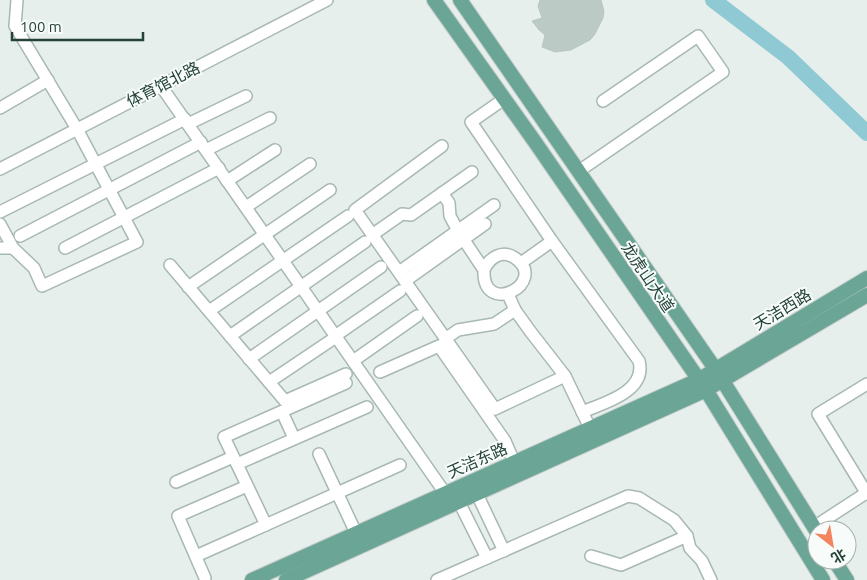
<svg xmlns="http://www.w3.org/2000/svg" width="867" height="580" font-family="Ubuntu,'Noto Sans SC',sans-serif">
	<rect width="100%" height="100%" fill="#e6efeb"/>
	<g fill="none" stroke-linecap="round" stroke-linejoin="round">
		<polyline stroke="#8ec9d4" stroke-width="16" points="713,0 788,57 867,133"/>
	</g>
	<polygon fill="#bbcac4" stroke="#b8c9c2" points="540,0 601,0 604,11 603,18 595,34 590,40 571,50 555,52 542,47 545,35 539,30 532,21 542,18 538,6"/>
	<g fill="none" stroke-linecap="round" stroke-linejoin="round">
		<defs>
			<g id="minor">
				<polyline points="161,86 445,493"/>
				<path d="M504,99l-33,23 81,119 87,120c8,30 -34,42 -57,51"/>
				<polyline points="0,108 48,80"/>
				<polyline points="188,124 246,96"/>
				<polyline points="442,146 355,210 495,409 565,376"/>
				<polyline points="206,150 270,118"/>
				<polyline points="0,169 327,0"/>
				<polyline points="579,171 723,72 698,36 603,101"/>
				<polyline points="227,181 275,150"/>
				<path d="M442,193l7,10 1,13 8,15 26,39c-2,49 66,12 31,-12 -13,-9 -26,0 -31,12"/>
				<polyline points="246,207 310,164"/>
				<polyline points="0,212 185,119"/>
				<polyline points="0,224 13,248 34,268 42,286 137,242 77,129 15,26 17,0"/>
				<polyline points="372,235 402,214 411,215 472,172"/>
				<polyline points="20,236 201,142"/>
				<polyline points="0,248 13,248"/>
				<polyline points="65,248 219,168"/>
				<polyline points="521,263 552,241"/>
				<polyline points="170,265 285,401 346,374"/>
				<polyline points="399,272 494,205"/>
				<polyline points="405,281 485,224"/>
				<polyline points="188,287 330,190"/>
				<polyline points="515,310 530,331 565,376 590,428"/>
				<polyline points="209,311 348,216"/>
				<polyline points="230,336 365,242"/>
				<polyline points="335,336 400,291"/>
				<polyline points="445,339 458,330 494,324 515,310 508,294"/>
				<polyline points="249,359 381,267"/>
				<polyline points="353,361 417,316"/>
				<polyline points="380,372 439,346 505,441 514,462"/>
				<polyline points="269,382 336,337"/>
				<polyline points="867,384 818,414 867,494"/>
				<polyline points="282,412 294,438"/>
				<polyline points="319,454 356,533"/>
				<polyline points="237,464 367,407"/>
				<polyline points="176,482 233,457"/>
				<polyline points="477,494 504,551"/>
				<polyline points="459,502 487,558"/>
				<polyline points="266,525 224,437 346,383"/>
				<polyline points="814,527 866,493"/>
				<polyline points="196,556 400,465"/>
				<polyline points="591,556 621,565 687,536"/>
				<polyline points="205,578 178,516 247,486"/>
				<polyline points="437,580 628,496 639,498 674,520 687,536 690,548 702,561 711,580"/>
			</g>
			<g id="major">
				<polyline points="434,0 535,142 706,390 823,580"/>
				<polyline points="460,0 716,370 817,532"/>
				<polyline points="834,560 847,580"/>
				<polyline points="252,580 698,380 867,278"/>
				<polyline points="286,580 706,390 867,295"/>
			</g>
		</defs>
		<use href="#minor" stroke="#a8b8b2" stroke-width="14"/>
		<use href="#major" stroke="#c2cac8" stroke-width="16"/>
		<use href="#minor" stroke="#fff" stroke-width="11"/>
		<use href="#major" stroke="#6aa596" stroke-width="14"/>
	</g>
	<g text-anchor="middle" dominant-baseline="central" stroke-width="4" stroke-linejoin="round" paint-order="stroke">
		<g font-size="16" fill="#24423a" stroke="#f7fbf9">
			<text transform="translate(163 84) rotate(-27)">体育馆北路</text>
			<text transform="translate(648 277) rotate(56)">龙虎山大道</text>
			<text transform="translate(782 309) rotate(-31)">天洁西路</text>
			<text transform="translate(477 460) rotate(-24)">天洁东路</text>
		</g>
	</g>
	<g transform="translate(832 545) rotate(149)"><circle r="24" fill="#f7fbf9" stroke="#a3b1ad"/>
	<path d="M0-4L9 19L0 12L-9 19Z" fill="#f4845f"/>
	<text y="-8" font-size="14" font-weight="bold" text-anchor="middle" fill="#24423a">北</text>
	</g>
	<path d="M12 32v8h131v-8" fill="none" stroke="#24423a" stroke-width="2.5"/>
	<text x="20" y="32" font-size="15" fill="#24423a" stroke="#f7fbf9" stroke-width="4" paint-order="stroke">100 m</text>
</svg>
